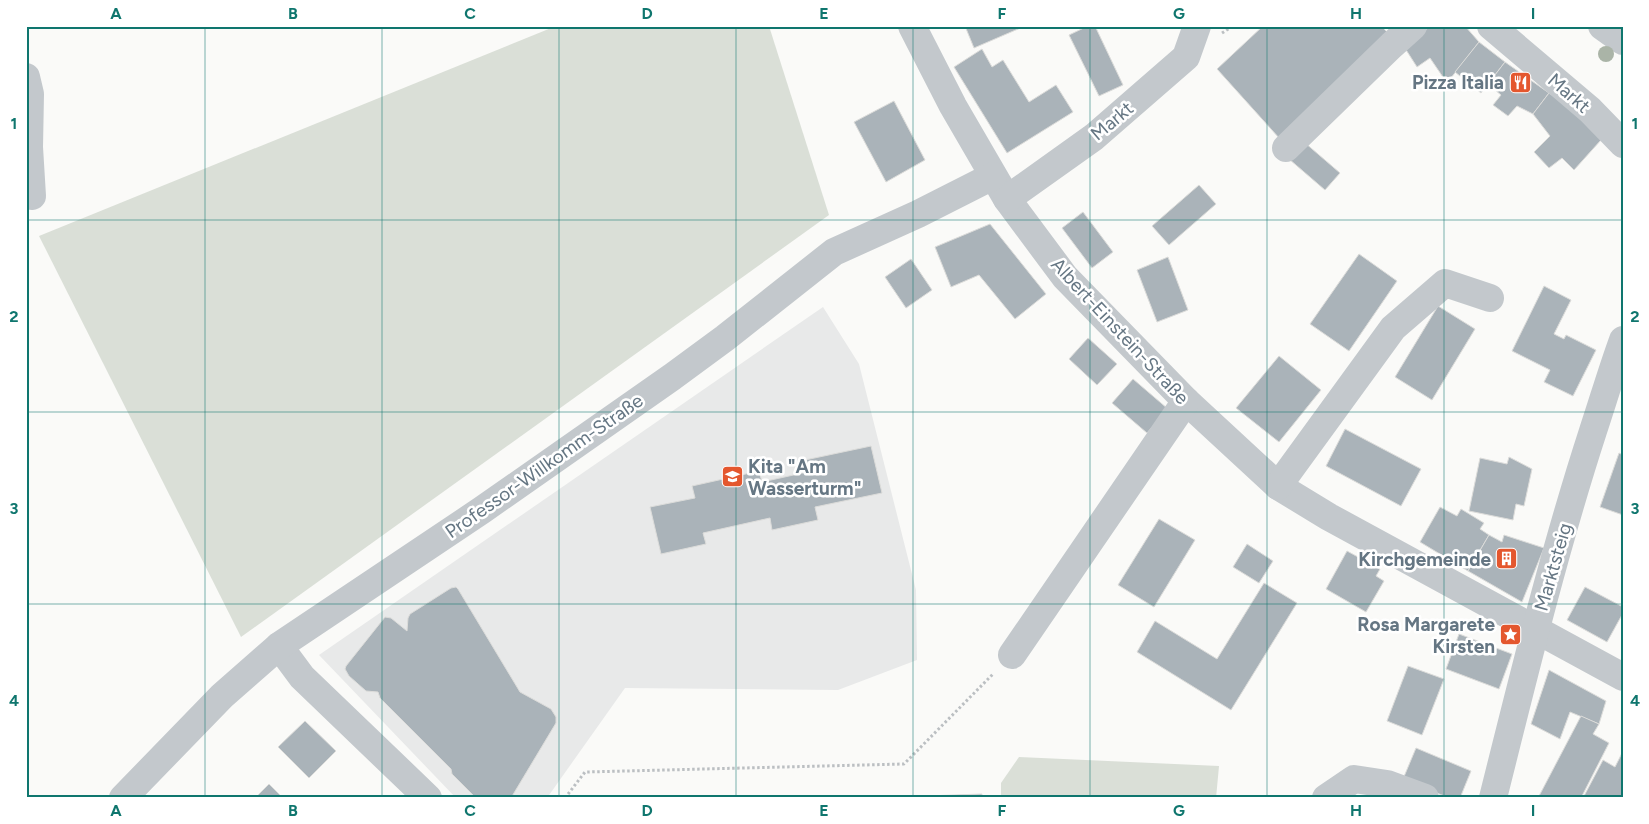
<svg xmlns="http://www.w3.org/2000/svg" width="1649" height="824" font-family="Figtree,sans-serif">
	<rect width="100%" height="100%" fill="#fafaf8"/>
	<polygon fill="#e8e9e9" points="823,307 859,364 916,590 917,660 838,690 625,688 547,798 456,798 319,655"/>
	<g fill="#dadfd7">
		<polygon points="556,26 769,26 829,215 241,637 39,236"/>
		<polygon points="1019,757 1219,766 1216,798 1001,798 1001,783"/>
	</g>
	<g fill="#aab3b9" stroke="#dcdcda">
		<polygon points="965,26 1025,26 974,48"/>
		<polygon points="1088,26 1095,26 1123,85 1099,96 1069,35"/>
		<polygon points="1263,26 1381,26 1389,34 1280,139 1217,69"/>
		<polygon points="1431,26 1465,26 1479,42 1447,83 1430,58 1417,67 1403,45"/>
		<polygon points="1479,42 1505,62 1481,93 1455,72"/>
		<polygon points="982,49 992,67 1003,60 1029,102 1056,85 1073,112 1007,153 954,67"/>
		<polygon points="1505,62 1549,93 1533,114 1517,106 1508,116 1493,105 1501,95 1488,84"/>
		<polygon points="1549,93 1573,109 1601,140 1574,170 1562,158 1549,168 1534,152 1550,136 1533,114"/>
		<polygon points="894,101 925,160 886,182 854,122"/>
		<polygon points="1304,142 1340,173 1325,190 1289,159"/>
		<polygon points="1199,185 1216,204 1169,245 1152,226"/>
		<polygon points="1083,212 1113,252 1092,268 1062,228"/>
		<polygon points="990,224 1046,294 1015,319 979,275 951,287 935,247"/>
		<polygon points="1359,254 1397,281 1349,351 1310,324"/>
		<polygon points="1168,257 1188,310 1157,322 1137,270"/>
		<polygon points="911,259 932,290 906,308 885,277"/>
		<polygon points="1544,286 1571,300 1554,334 1564,339 1566,335 1596,350 1573,396 1544,382 1550,370 1512,351"/>
		<polygon points="1438,306 1475,329 1432,400 1395,377"/>
		<polygon points="1088,338 1117,364 1097,385 1069,359"/>
		<polygon points="1279,356 1321,390 1279,442 1236,408"/>
		<polygon points="1133,379 1168,409 1147,433 1112,403"/>
		<polygon points="1345,429 1421,469 1401,506 1326,466"/>
		<polygon points="871,446 882,493 815,507 818,520 772,530 770,518 703,533 706,544 661,554 650,507 695,498 692,486 759,471 762,482 807,472 805,460"/>
		<polygon points="1619,453 1623,455 1623,515 1600,507"/>
		<polygon points="1509,457 1532,469 1524,506 1516,504 1513,520 1469,511 1480,458 1507,464"/>
		<polygon points="1440,507 1457,516 1461,509 1484,523 1480,529 1489,535 1468,571 1420,542"/>
		<polygon points="1159,519 1195,540 1154,607 1118,585"/>
		<polygon points="1489,535 1502,542 1504,535 1544,548 1522,602 1468,571"/>
		<polygon points="1247,544 1273,561 1259,583 1233,567"/>
		<polygon points="1347,551 1380,569 1376,576 1384,581 1366,612 1326,589"/>
		<polygon points="1264,583 1297,603 1231,710 1137,652 1155,621 1217,659"/>
		<polygon points="456,587 458,589 520,692 551,709 556,717 556,723 511,798 476,798 452,774 451,769 380,698 378,692 366,691 349,676 345,669 346,666 385,617 391,618 407,631 408,618 410,614 451,588"/>
		<polygon points="1585,587 1623,607 1623,613 1607,642 1567,620"/>
		<polygon points="1459,634 1512,654 1499,689 1446,669"/>
		<polygon points="1408,666 1444,679 1422,735 1387,721"/>
		<polygon points="1549,670 1606,701 1599,724 1570,712 1560,739 1531,724"/>
		<polygon points="1581,716 1599,724 1593,734 1609,743 1581,798 1538,798"/>
		<polygon points="305,721 336,751 309,778 278,747"/>
		<polygon points="1416,748 1471,771 1460,798 1449,798 1403,779"/>
		<polygon points="1623,751 1623,794 1621,798 1583,798 1603,760 1615,767"/>
		<polygon points="269,784 283,798 255,798"/>
		<polygon points="982,794 982,798 871,798"/>
	</g>
	<g fill="none" stroke-linecap="round" stroke-linejoin="round">
		<g stroke="#bbbfc2" stroke-width="3" stroke-dasharray="2.5 2.5" stroke-linecap="butt">
			<polyline points="1222,33 1233,26"/>
			<polyline points="81,798 81,797"/>
			<polyline points="565,798 585,772 904,764 994,673"/>
		</g>
		<g stroke="#c3c8cc" stroke-width="28">
			<polyline points="912,26 953,106 1007,199 1065,277 1186,401 1278,486 1329,517 1623,677"/>
			<polyline points="1491,26 1590,110 1623,144"/>
			<polyline points="1602,26 1623,41"/>
			<polyline points="26,77 30,94 29,147 32,196"/>
			<polyline points="1286,148 1392,45 1413,26"/>
			<polyline points="1007,199 1094,137 1186,57 1197,26"/>
			<polyline points="1278,486 1393,328 1445,283 1490,298"/>
			<polyline points="279,646 302,677 428,798"/>
			<polyline points="1012,655 1186,401"/>
			<polyline points="123,798 222,696 279,646 482,510 672,377 725,338 834,252 918,214 993,176"/>
			<polyline points="1326,798 1354,779 1387,784 1425,798"/>
			<path d="M1493,798c31,-124 61,-247 100,-367 10,-30 19,-61 30,-91"/>
		</g>
	</g>
	<circle fill="#aab4a7" cx="1606" cy="54" r="8"/>
	<path fill="none" stroke="#0f766e" stroke-width="1" stroke-opacity="0.55" d="M205,26v772M382,26v772M559,26v772M736,26v772M913,26v772M1090,26v772M1267,26v772M1444,26v772M26,220h1597M26,412h1597M26,604h1597"/>
	<defs>
		<symbol id="restaurant-square" viewBox="-11 -11 22 22"><rect x="-9" y="-9" width="18" height="18" rx="4" fill="#e4572e" stroke="#fff"/><path d="M-5-6h1v4h1v-4h1v4h1v-4h1v5L-1.5 .5V6h-2V.5L-5-1ZM5-6V6H3V1.5H1.5Q1.5-4 5-6Z" fill="#fff"/></symbol>
		<symbol id="school-square" viewBox="-11 -11 22 22"><rect x="-9" y="-9" width="18" height="18" rx="4" fill="#e4572e" stroke="#fff"/><path d="M0-5L7-2L0 1L-7-2ZM-4 1L0 2.5L4 1V4Q0 6-4 4Z" fill="#fff"/></symbol>
		<symbol id="building-square" viewBox="-11 -11 22 22"><rect x="-9" y="-9" width="18" height="18" rx="4" fill="#e4572e" stroke="#fff"/><path d="M-4-6H4V6H1V3H-1V6H-4ZM-2.5-4.3h1.7v1.8h-1.7ZM.8-4.3h1.7v1.8H.8ZM-2.5-1h1.7V.8h-1.7ZM.8-1h1.7V.8H.8Z" fill="#fff"/></symbol>
		<symbol id="sight-square" viewBox="-11 -11 22 22"><rect x="-9" y="-9" width="18" height="18" rx="4" fill="#e4572e" stroke="#fff"/><path d="M0-6L1.8-2.2L6-1.7L2.9 1.2L3.7 5.4L0 3.3L-3.7 5.4L-2.9 1.2L-6-1.7L-1.8-2.2Z" fill="#fff"/></symbol>
	</defs>
	<g fill-rule="evenodd">
		<use href="#restaurant-square" x="1508" y="70" width="25" height="25"/>
		<use href="#school-square" x="720" y="464" width="25" height="25"/>
		<use href="#building-square" x="1494" y="546" width="25" height="25"/>
		<use href="#sight-square" x="1498" y="622" width="25" height="25"/>
	</g>
	<g text-anchor="middle" dominant-baseline="central" stroke-width="5" stroke-linejoin="round" paint-order="stroke">
		<g font-size="19" font-weight="bold" fill="#657683" stroke="#fff" text-anchor="end">
			<text x="1504" y="82">Pizza Italia</text>
			<text x="748" y="466" text-anchor="start">Kita "Am<tspan x="748" dy="22">Wasserturm"</tspan></text>
			<text x="1491" y="559">Kirchgemeinde</text>
			<text x="1495" y="624">Rosa Margarete<tspan x="1495" dy="22">Kirsten</tspan></text>
		</g>
		<g font-size="19" fill="#657683" stroke="#fff">
			<text transform="translate(1569 93) rotate(41)">Markt</text>
			<text transform="translate(1112 121) rotate(-40)">Markt</text>
			<text transform="translate(1120 331) rotate(47)">Albert-Einstein-Straße</text>
			<text transform="translate(544 466) rotate(-35)">Professor-Willkomm-Straße</text>
			<text transform="translate(1553 567) rotate(-74)">Marktsteig</text>
		</g>
	</g>
	<rect width="1649" height="824" fill="none" stroke="#ffffff" stroke-width="55"/>
	<rect x="28" y="28" width="1594" height="768" fill="none" stroke="#0f766e" stroke-width="2"/>
	<g font-size="16" text-anchor="middle" font-weight="bold" fill="#0f766e">
		<text x="116" y="19">A</text>
		<text x="293" y="19">B</text>
		<text x="470" y="19">C</text>
		<text x="647" y="19">D</text>
		<text x="824" y="19">E</text>
		<text x="1002" y="19">F</text>
		<text x="1179" y="19">G</text>
		<text x="1356" y="19">H</text>
		<text x="1533" y="19">I</text>
		<text x="14" y="129">1</text>
		<text x="1635" y="129">1</text>
		<text x="14" y="322">2</text>
		<text x="1635" y="322">2</text>
		<text x="14" y="514">3</text>
		<text x="1635" y="514">3</text>
		<text x="14" y="706">4</text>
		<text x="1635" y="706">4</text>
		<text x="116" y="816">A</text>
		<text x="293" y="816">B</text>
		<text x="470" y="816">C</text>
		<text x="647" y="816">D</text>
		<text x="824" y="816">E</text>
		<text x="1002" y="816">F</text>
		<text x="1179" y="816">G</text>
		<text x="1356" y="816">H</text>
		<text x="1533" y="816">I</text>
	</g>
</svg>
